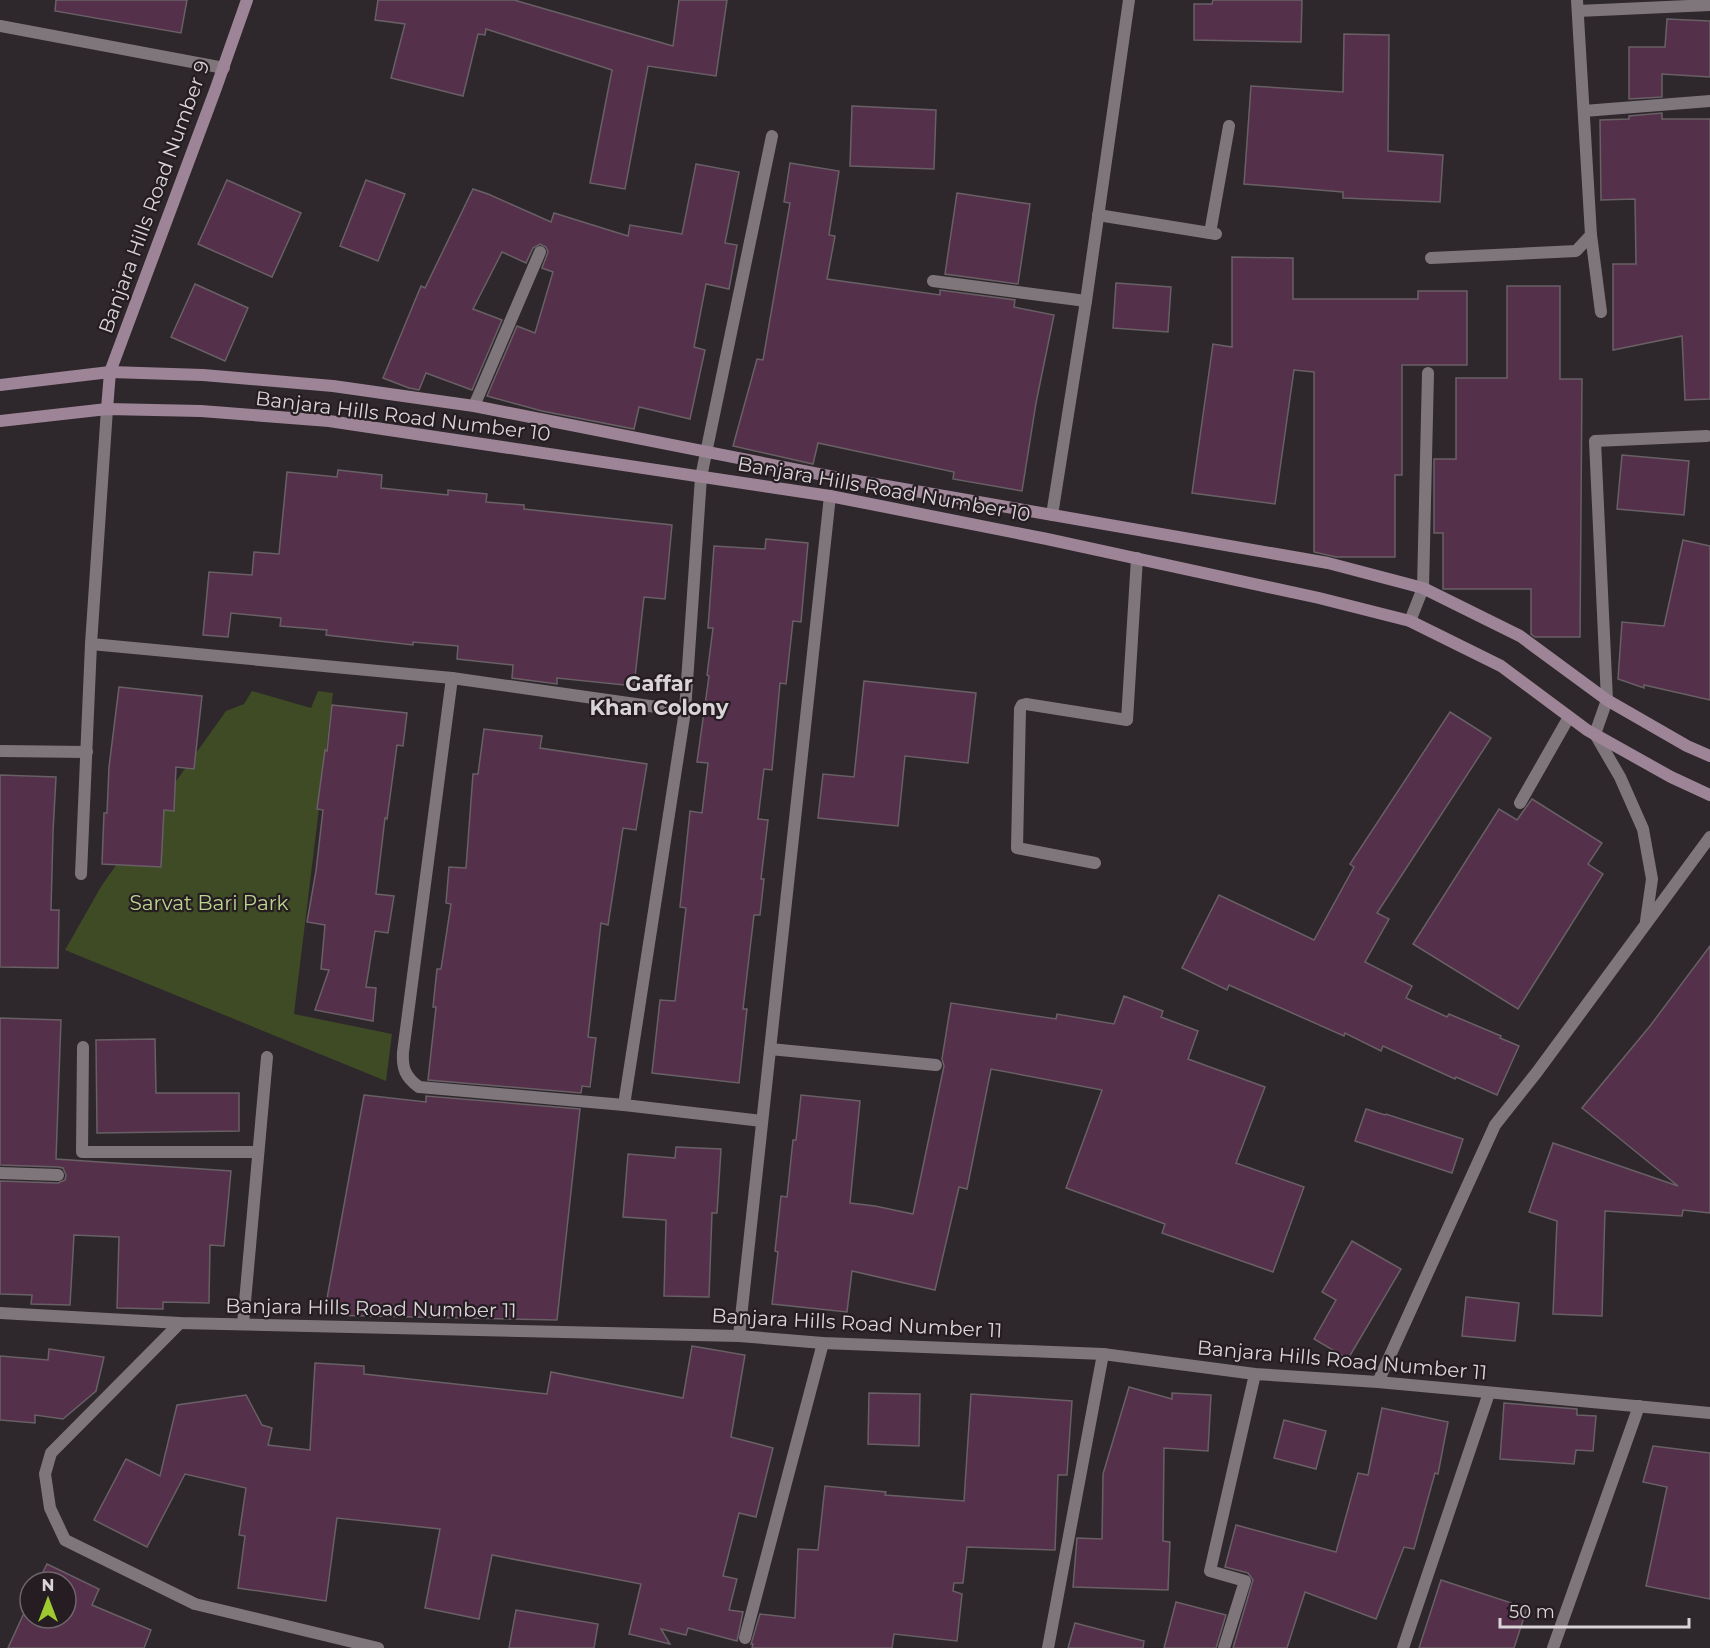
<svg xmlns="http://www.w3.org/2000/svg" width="1710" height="1648" font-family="Montserrat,sans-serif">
	<rect width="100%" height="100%" fill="#2e272c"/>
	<polygon fill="#3e4b25" points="252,691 311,708 318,691 333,693 294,1014 392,1034 386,1081 65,950 102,885 226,711 244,704"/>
	<g fill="#55304b" stroke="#686065" stroke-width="1.5">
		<polygon points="56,0 187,0 181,33 55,11"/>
		<polygon points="378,0 514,0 673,46 679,0 727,0 716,76 648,66 625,189 590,183 612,70 486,29 485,35 478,34 463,96 391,78 405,24 375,20"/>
		<polygon points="1213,0 1302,0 1301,42 1194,40 1194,4 1212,4"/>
		<polygon points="1667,19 1710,21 1710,77 1662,74 1662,97 1629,99 1629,47 1665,47"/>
		<polygon points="1344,34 1389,35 1388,151 1443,155 1440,202 1343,198 1343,192 1244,184 1251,86 1343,92"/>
		<polygon points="852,106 936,110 934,169 850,166"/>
		<polygon points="1662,113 1662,119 1710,119 1710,399 1685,400 1682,336 1613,350 1613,264 1636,264 1635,199 1601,200 1600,120 1629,119 1629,116"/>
		<polygon points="790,163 839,171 829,235 835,236 827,279 940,295 940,290 1015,300 1014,307 1054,315 1036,403 1022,491 953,479 954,472 818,443 813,464 733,446 757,359 763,360 790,203 784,202"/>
		<polygon points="696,164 739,172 725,243 737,245 729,289 706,284 694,347 705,350 690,419 639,407 634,429 542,411 487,396 517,326 535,333 553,272 542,268 548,252 546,247 540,244 533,248 526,263 502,252 473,309 502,320 472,390 426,373 419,390 409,388 383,378 421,286 425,288 473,189 488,194 551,222 554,213 628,236 630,225 682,234"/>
		<polygon points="227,180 301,213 272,277 198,244"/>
		<polygon points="366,180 405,194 378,261 340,246"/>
		<polygon points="957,193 1030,204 1018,284 945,274"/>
		<polygon points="1232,257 1293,258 1293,299 1418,299 1418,291 1467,291 1467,365 1402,365 1402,475 1395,475 1395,557 1336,557 1314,552 1314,372 1294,370 1275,504 1192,493 1213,344 1232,347"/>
		<polygon points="1116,283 1171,287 1168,332 1113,328"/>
		<polygon points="195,284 248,308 225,361 171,337"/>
		<polygon points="1507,286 1560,286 1560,379 1582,379 1580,637 1535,637 1531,634 1531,589 1443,589 1443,533 1434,533 1434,459 1456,459 1456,378 1507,378"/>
		<polygon points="1622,455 1689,461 1684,515 1617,509"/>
		<polygon points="338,470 382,475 381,488 448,495 448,490 487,494 486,502 524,505 524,509 672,525 665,599 644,597 634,686 557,678 557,684 512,678 513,665 457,659 458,646 413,642 413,645 326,635 327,630 280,626 281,618 231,613 228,637 203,635 209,572 252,575 254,552 279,554 287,472 337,477"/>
		<polygon points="766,539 808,543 801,622 793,621 786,684 780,683 772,770 764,769 758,819 768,820 761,879 764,879 760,915 754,915 743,1009 747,1009 739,1083 652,1073 660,1000 675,1001 686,908 680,907 690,811 702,813 708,763 697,762 709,676 707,675 713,628 708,628 714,546 765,549"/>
		<polygon points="1683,540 1710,546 1710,700 1644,685 1644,688 1618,679 1622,622 1664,626"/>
		<polygon points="864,681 976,693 968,763 905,756 898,826 818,818 823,774 854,777"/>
		<polygon points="119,687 202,696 194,769 176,767 174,811 164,810 161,867 102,864 104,813 107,813 109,767"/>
		<polygon points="332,705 407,713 403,746 397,745 387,819 385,818 376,894 394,896 388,933 375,931 366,987 376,988 373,1021 315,1010 329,970 321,969 325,925 307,922 316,871 323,810 317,809 325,750 327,751"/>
		<polygon points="1450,712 1491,738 1377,913 1389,919 1365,962 1412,986 1406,998 1447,1017 1449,1014 1501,1036 1500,1038 1519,1046 1497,1095 1456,1077 1455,1079 1383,1046 1381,1051 1345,1033 1344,1036 1229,985 1227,990 1182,968 1219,895 1314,940 1354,867 1350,864"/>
		<polygon points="484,729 542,736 540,748 647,764 636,830 623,828 608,925 601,923 588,1037 596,1038 590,1087 582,1086 581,1093 428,1080 436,1007 433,1007 437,969 441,969 451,904 446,903 449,867 466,868 473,774 478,774"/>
		<polygon points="0,775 56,777 53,832 51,910 59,910 58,968 0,967"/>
		<polygon points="1532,799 1602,843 1588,864 1603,874 1518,1009 1413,944 1499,809 1517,820"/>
		<polygon points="1710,946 1710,1213 1683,1210 1682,1216 1605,1211 1602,1316 1553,1314 1557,1221 1529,1212 1553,1143 1678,1186 1582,1108 1650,1026"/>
		<polygon points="1124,996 1163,1011 1161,1017 1198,1031 1188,1059 1265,1087 1236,1163 1304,1187 1273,1272 1162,1233 1165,1224 1066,1188 1102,1090 991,1069 967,1189 959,1187 935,1290 852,1271 847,1312 772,1304 778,1252 775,1251 781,1196 787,1197 793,1140 796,1140 801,1095 860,1101 850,1203 875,1206 913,1214 944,1066 942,1059 951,1003 1056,1019 1057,1014 1114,1024"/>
		<polygon points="0,1018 61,1020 56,1159 231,1171 224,1246 210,1245 209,1303 163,1302 163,1309 117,1308 119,1237 74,1235 70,1305 31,1304 32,1295 0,1294 0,1181 58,1183 65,1180 66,1175 63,1168 58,1167 0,1165"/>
		<polygon points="155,1039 156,1093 239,1093 239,1131 97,1133 96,1040"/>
		<polygon points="364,1095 426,1102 426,1096 580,1109 557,1320 324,1315"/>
		<polygon points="1366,1109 1385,1115 1386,1114 1463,1139 1452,1173 1355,1141"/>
		<polygon points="676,1147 721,1149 717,1213 712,1213 709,1297 664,1296 666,1220 623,1217 628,1154 675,1158"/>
		<polygon points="1352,1241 1401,1269 1348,1359 1314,1339 1336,1300 1322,1292"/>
		<polygon points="1466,1297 1519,1303 1515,1341 1462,1336"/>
		<polygon points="692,1346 745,1355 731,1437 773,1448 756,1517 739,1513 723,1576 737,1579 729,1610 743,1612 737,1641 688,1628 686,1635 661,1629 670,1644 629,1634 641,1584 492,1555 479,1619 425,1608 440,1529 337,1518 326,1601 238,1588 245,1536 239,1535 246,1488 185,1474 147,1547 94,1520 126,1459 160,1476 177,1405 246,1395 262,1425 272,1428 268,1445 310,1450 315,1363 364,1366 364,1374 547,1394 551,1372 683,1398"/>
		<polygon points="49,1349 104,1357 96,1391 63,1419 35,1415 35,1423 0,1420 0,1356 48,1360"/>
		<polygon points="1129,1387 1172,1399 1172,1393 1211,1395 1208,1451 1164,1448 1163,1541 1170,1542 1168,1590 1073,1587 1077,1538 1102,1539 1103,1474"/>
		<polygon points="869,1393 920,1394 919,1446 868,1444"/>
		<polygon points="971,1394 1072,1401 1067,1475 1058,1475 1055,1550 967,1547 963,1583 954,1583 953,1591 962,1594 957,1641 894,1634 892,1648 752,1648 753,1644 751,1644 760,1614 795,1618 798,1549 818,1550 825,1486 886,1492 885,1495 964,1501"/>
		<polygon points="1504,1403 1577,1409 1577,1415 1596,1416 1593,1451 1576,1450 1574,1464 1500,1459"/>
		<polygon points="1382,1408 1448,1422 1438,1474 1435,1473 1414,1549 1404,1547 1376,1619 1305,1592 1287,1648 1233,1648 1253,1580 1248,1573 1225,1567 1236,1525 1336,1552 1358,1473 1368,1475"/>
		<polygon points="1284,1420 1326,1431 1316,1469 1274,1458"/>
		<polygon points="1653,1446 1710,1453 1710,1599 1646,1586 1667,1487 1643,1482"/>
		<polygon points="47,1564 99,1589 92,1605 151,1630 144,1648 8,1648 30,1600 30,1618 66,1618 66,1582 38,1582"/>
		<polygon points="1441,1580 1527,1608 1514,1648 1419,1648"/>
		<polygon points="1176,1602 1226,1615 1216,1648 1164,1648"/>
		<polygon points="516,1610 598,1624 594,1648 509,1648"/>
		<polygon points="1075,1623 1144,1641 1143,1648 1068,1648"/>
	</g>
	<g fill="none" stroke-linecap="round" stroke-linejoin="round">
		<g stroke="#7f767c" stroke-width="12">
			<polyline points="1577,0 1591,235 1601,312"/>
			<polyline points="1578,11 1710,5"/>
			<polyline points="0,26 224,68"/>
			<polyline points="1584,111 1710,101"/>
			<polyline points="1098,215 1216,234"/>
			<polyline points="1210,233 1229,126"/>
			<polyline points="1431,258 1576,251 1591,235"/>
			<polyline points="933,281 1086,301"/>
			<polyline points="474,406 540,252"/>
			<polyline points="1052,515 1086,301 1129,0"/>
			<polyline points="1410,621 1423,588 1428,373"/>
			<polyline points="91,644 452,678 685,711"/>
			<path d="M452,678l-49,374c-1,16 2,25 16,35l205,18 138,16"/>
			<polyline points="0,751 87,752"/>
			<polyline points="1520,803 1569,717"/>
			<polyline points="1095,863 1017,848 1020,709 1022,705 1026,704 1127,720 1137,558"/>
			<polyline points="81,874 91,644 107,409"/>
			<polyline points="1646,921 1652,879 1643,829 1620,777 1595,734 1607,700 1595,441 1707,436"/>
			<polyline points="83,1047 82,1152 257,1152"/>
			<polyline points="770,1049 936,1065"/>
			<polyline points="624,1105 685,711 701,477 772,136"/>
			<polyline points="0,1173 58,1175"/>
			<polyline points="0,1313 180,1323 739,1336 823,1343 1103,1354 1255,1374 1378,1382 1710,1413"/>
			<polyline points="180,1323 51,1453 45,1474 50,1508 65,1540 195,1604 378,1648"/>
			<polyline points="243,1324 267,1057"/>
			<polyline points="739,1336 830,496"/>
			<polyline points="1378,1382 1495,1125 1537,1072 1710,837"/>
			<polyline points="745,1638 823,1343"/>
			<polyline points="1048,1648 1103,1354"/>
			<polyline points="1224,1648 1245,1581 1210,1571 1255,1374"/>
			<polyline points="1403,1648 1489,1393"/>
			<polyline points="1553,1648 1639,1406"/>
		</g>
		<g stroke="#9d8496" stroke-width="12">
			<polyline points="0,385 110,372 203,375 333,386 474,406 829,476 1328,563 1423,588 1520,636 1607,700 1687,746 1710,756"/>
			<polyline points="107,409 110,372 216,88 247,0"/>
			<polyline points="0,421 107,409 201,411 329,421 830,496 1047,539 1319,598 1410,621 1501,666 1587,730 1671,777 1710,795"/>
		</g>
	</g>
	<g text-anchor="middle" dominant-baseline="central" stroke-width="4.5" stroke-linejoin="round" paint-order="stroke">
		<g font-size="20" fill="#d9d4d7" stroke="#251d22">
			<text transform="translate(154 197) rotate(-70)">Banjara Hills Road Number 9</text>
			<text transform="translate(403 416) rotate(7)">Banjara Hills Road Number 10</text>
			<text transform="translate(884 489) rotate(10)">Banjara Hills Road Number 10</text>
			<text transform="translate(371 1308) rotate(1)">Banjara Hills Road Number 11</text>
			<text transform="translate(857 1323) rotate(3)">Banjara Hills Road Number 11</text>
			<text transform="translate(1342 1360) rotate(5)">Banjara Hills Road Number 11</text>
		</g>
		<g font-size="20" fill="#bbd48f" stroke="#251d22">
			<text x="209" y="903">Sarvat Bari Park</text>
		</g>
		<g font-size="21" font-weight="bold" fill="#d9d4d7" stroke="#251d22">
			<text x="659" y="683">Gaffar<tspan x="659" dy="24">Khan Colony</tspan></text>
		</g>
	</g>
	<g transform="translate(48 1600)"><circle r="28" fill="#251d22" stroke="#6d666a" stroke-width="1.5"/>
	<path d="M0-4.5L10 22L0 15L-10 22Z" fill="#9eca2e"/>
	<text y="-9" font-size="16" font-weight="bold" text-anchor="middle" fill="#d9d4d7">N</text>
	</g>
	<path d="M1500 1618v9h189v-9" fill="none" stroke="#d9d4d7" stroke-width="3"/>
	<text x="1509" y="1618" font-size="18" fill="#d9d4d7" stroke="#251d22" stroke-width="4.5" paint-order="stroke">50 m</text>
</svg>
